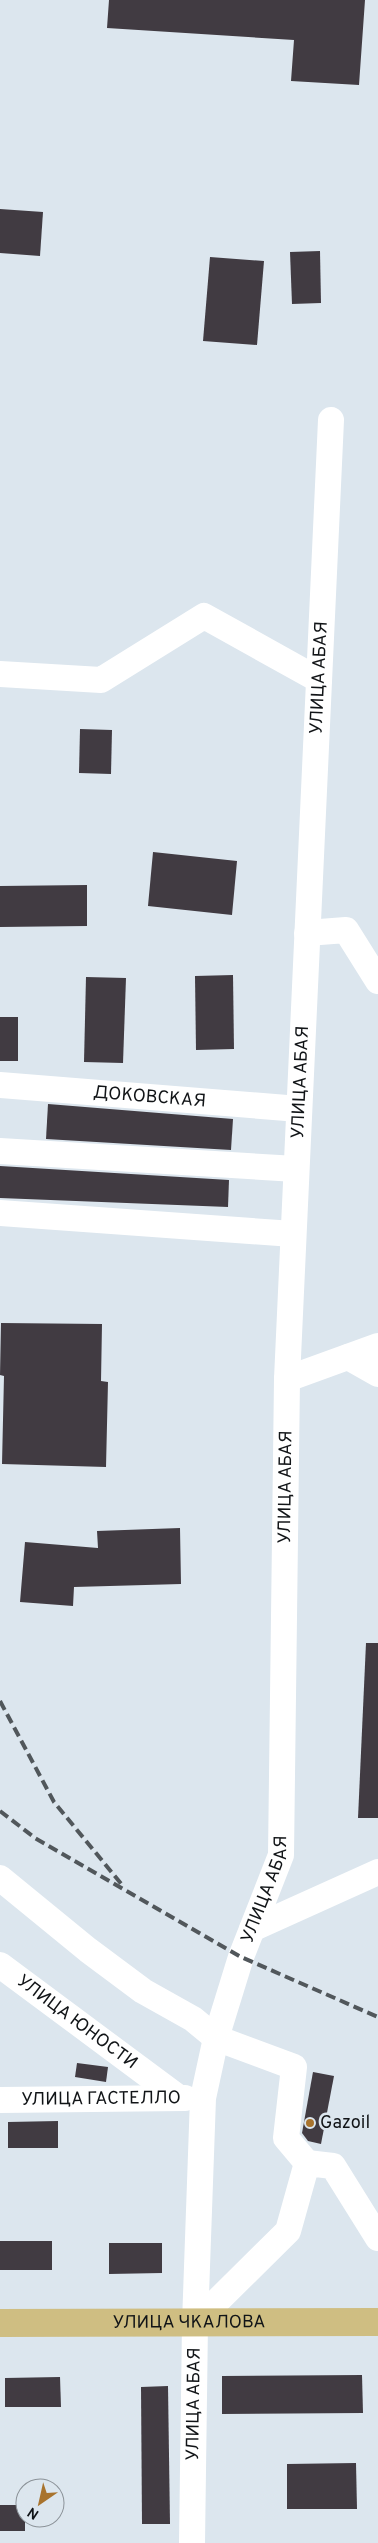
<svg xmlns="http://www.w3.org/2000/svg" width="378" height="2543" font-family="Overpass,sans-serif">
	<rect width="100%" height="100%" fill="#dce6ee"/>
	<g fill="#413b42">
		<polygon points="109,0 365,0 359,85 291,81 294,40 107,28"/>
		<polygon points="0,209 43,212 40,256 0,253"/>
		<polygon points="320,251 321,303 292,304 290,252"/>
		<polygon points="210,257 264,261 257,345 203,341"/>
		<polygon points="80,729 112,730 111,774 79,773"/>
		<polygon points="153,852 237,861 232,915 148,906"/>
		<polygon points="87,885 87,926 0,927 0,886"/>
		<polygon points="233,975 234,1049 196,1050 195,976"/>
		<polygon points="86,977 126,978 123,1063 84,1062"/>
		<rect x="0" y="1017" width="18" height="44"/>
		<polygon points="48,1104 233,1119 231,1150 46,1139"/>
		<polygon points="0,1166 229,1180 228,1207 0,1198"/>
		<polygon points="1,1323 102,1324 101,1381 108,1382 106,1467 2,1464 4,1376 0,1375"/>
		<polygon points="180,1528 181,1584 74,1587 73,1606 20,1602 25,1542 98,1548 97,1531"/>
		<polygon points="366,1643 378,1643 378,1818 358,1818"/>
		<polygon points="77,2063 108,2067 106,2082 75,2077"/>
		<polygon points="313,2072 334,2076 321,2144 308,2141 302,2133"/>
		<polygon points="58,2121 58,2148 8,2148 8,2122"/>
		<rect x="0" y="2241" width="52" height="29"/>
		<polygon points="109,2243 162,2243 162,2273 109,2274"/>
		<polygon points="362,2375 363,2413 222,2414 222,2376"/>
		<polygon points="60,2377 61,2407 5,2407 5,2378"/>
		<polygon points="168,2386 170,2524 142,2524 141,2387"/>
		<polygon points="356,2463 357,2509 287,2509 287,2464"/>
		<rect x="0" y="2505" width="25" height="26"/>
	</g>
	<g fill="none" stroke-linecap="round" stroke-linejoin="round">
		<g stroke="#fff" stroke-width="26">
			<polyline points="0,674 101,680 204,616 319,680"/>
			<polyline points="307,933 346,930 378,981"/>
			<path id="s1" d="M0,1085l299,24"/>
			<polyline points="0,1151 296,1169"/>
			<polyline points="0,1213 293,1234"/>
			<polyline points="348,1357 378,1374"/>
			<polyline points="287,1379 378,1346"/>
			<polyline points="0,1878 88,1950 143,1991 193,2019 216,2038 294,2067 286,2138 307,2163"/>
			<polyline points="252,1929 378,1872"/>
			<path id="s2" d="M0,1965l179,133"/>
			<path id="s3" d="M0,2100l185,-2"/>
			<polyline points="195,2323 288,2231 307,2163 333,2166 378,2238"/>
			<path id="s4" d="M192,2543l3,-220 8,-225 13,-60 25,-81 40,-102 6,-476 44,-959"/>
		</g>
		<path stroke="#cfbe82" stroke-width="28" id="s5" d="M0,2323l378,-1"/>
		<g stroke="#51575b" stroke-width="4" stroke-dasharray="10 5" stroke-linecap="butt">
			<polyline points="0,1701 54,1802 123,1886"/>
			<polyline points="0,1811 35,1838 241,1957 378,2017"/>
		</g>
	</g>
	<circle fill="#a8732d" stroke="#dce6ee" stroke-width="2" cx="310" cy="2123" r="5"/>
	<g text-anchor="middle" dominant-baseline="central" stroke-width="5" stroke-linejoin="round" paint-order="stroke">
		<g font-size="18" fill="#111417" stroke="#dce6ee">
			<text stroke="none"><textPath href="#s4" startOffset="1879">УЛИЦА АБАЯ</textPath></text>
			<text stroke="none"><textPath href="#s4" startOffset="1474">УЛИЦА АБАЯ</textPath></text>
			<text stroke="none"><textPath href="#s1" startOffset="150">ДОКОВСКАЯ</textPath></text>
			<text stroke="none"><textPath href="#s4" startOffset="1069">УЛИЦА АБАЯ</textPath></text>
			<text stroke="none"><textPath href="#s4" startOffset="664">УЛИЦА АБАЯ</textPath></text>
			<text stroke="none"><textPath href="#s2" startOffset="96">УЛИЦА ЮНОСТИ</textPath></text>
			<text stroke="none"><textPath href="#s3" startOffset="101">УЛИЦА ГАСТЕЛЛО</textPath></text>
			<text stroke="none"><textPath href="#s5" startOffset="189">УЛИЦА ЧКАЛОВА</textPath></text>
			<text stroke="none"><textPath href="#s4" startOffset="139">УЛИЦА АБАЯ</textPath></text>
		</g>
		<g font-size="18" fill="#111417" stroke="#dce6ee" text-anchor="start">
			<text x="320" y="2123">Gazoil</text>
		</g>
	</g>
	<g transform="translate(40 2503) rotate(214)"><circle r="24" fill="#dce6ee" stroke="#8b9298"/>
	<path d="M0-4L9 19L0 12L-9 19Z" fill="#a8732d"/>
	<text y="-8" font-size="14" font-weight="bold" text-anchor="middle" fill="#111417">N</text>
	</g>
</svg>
